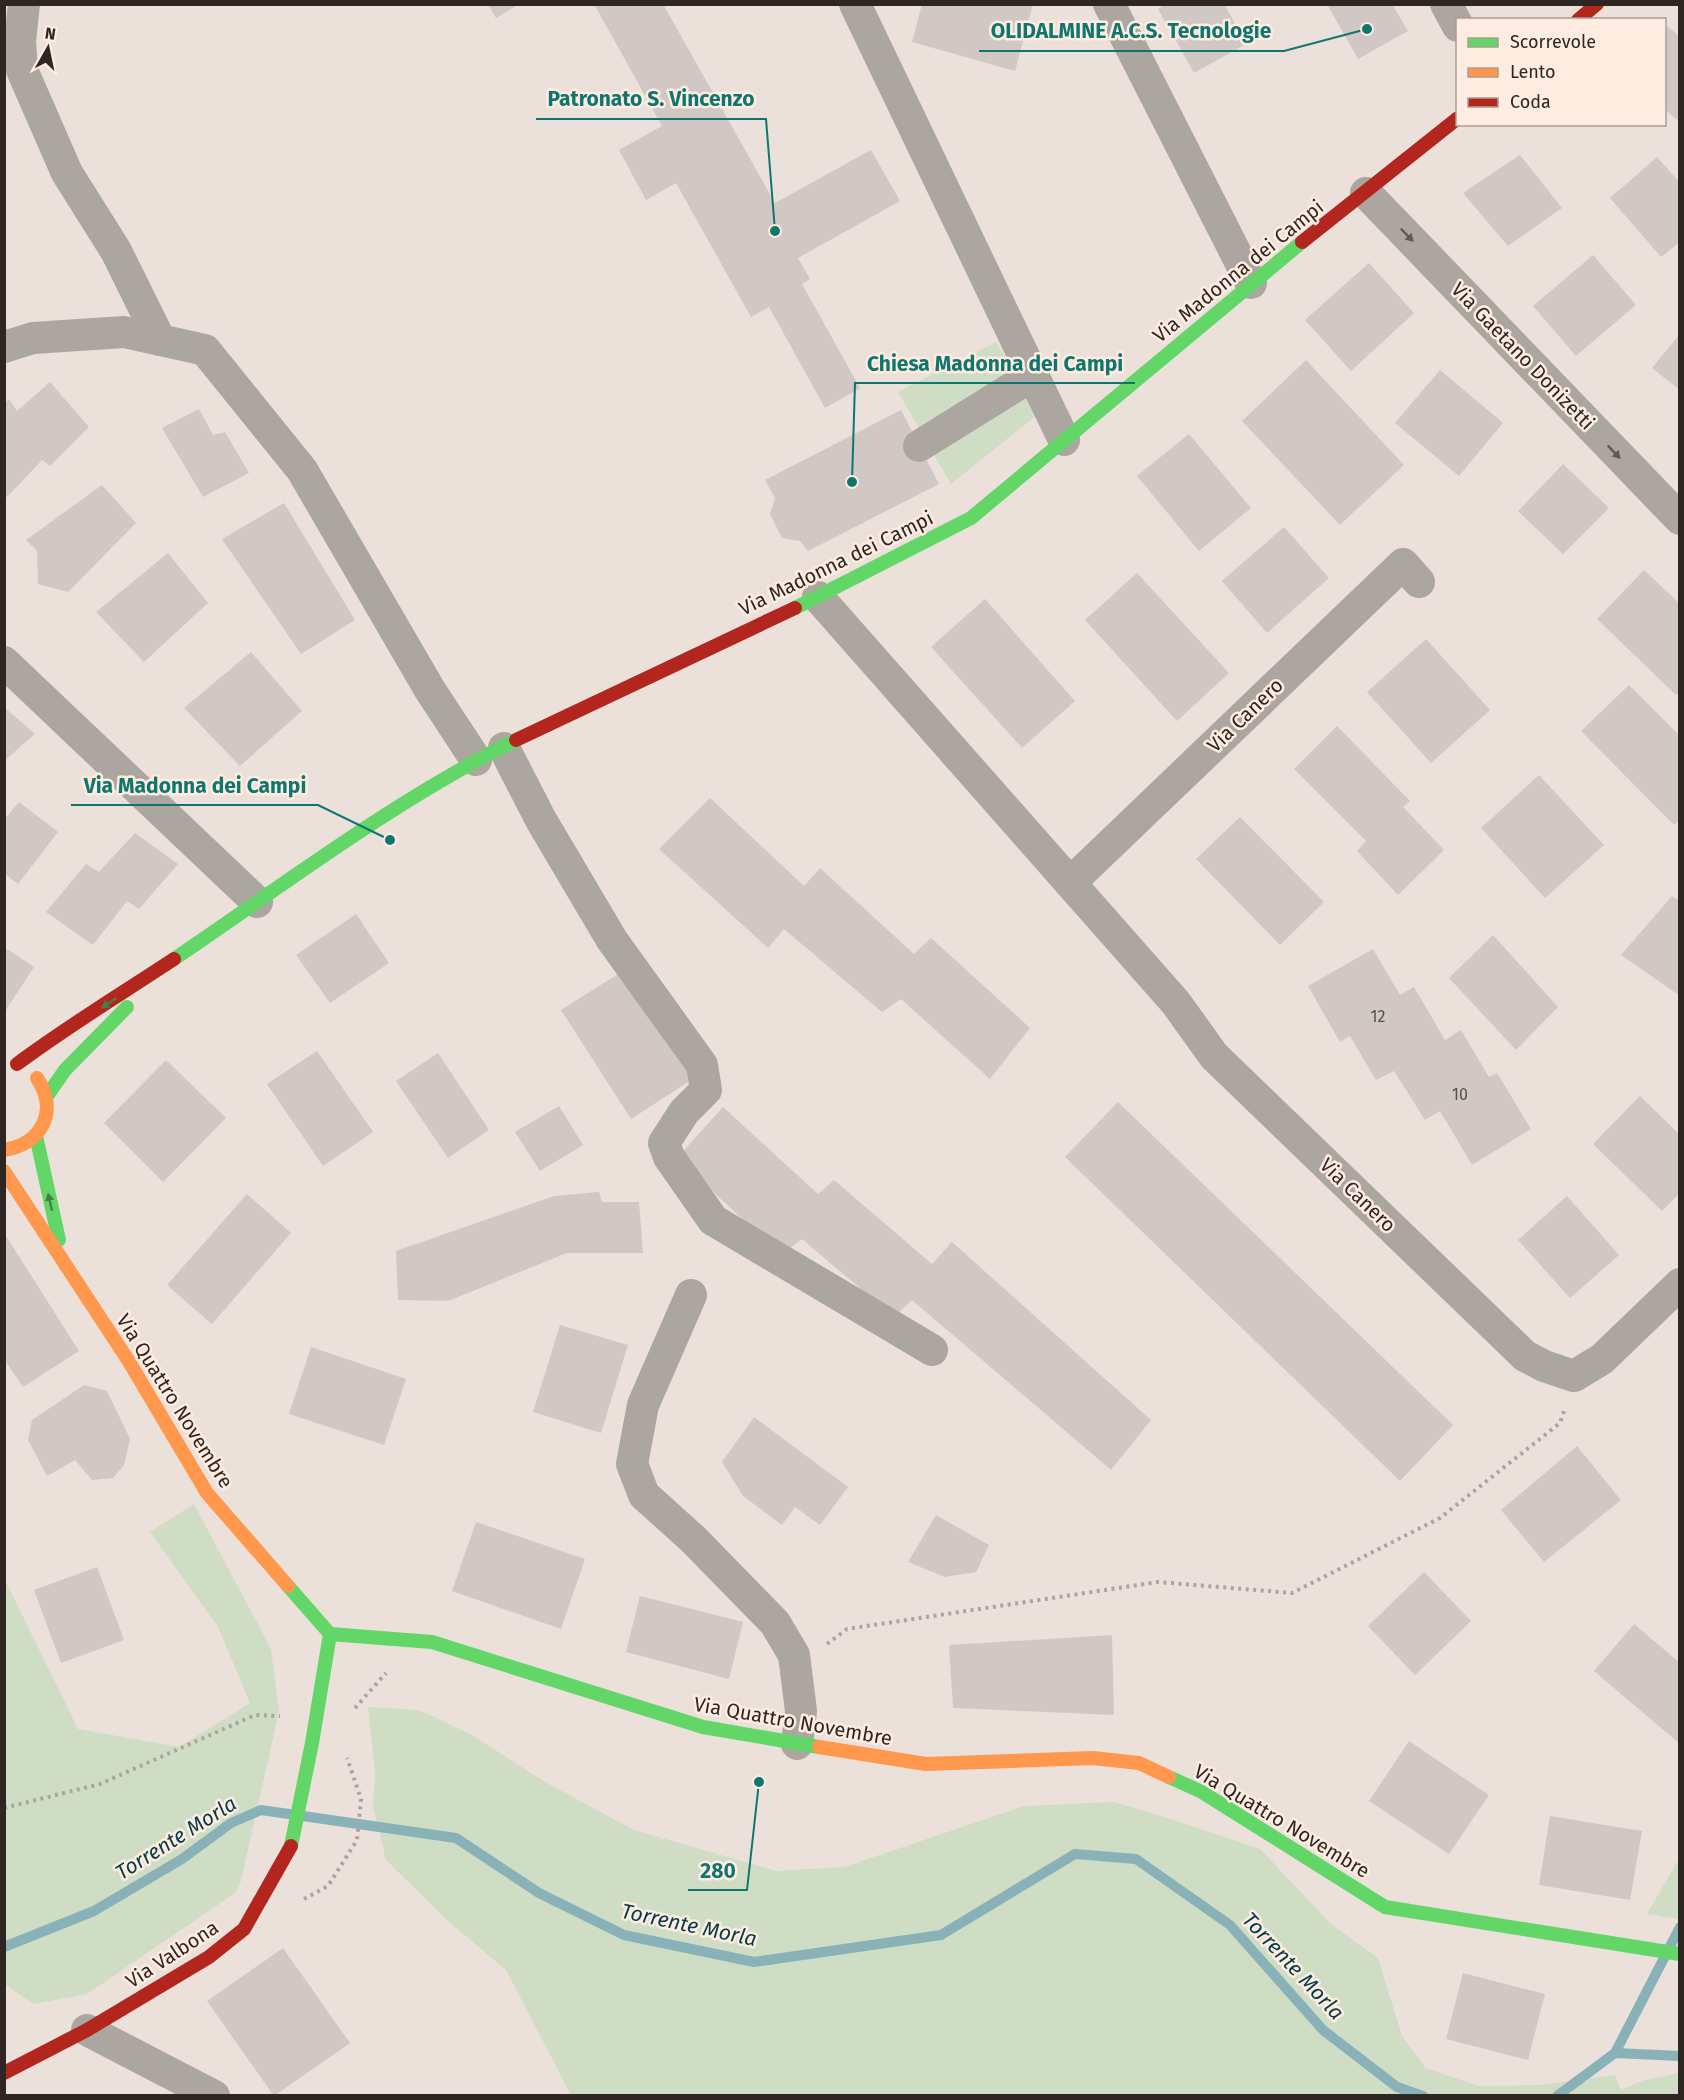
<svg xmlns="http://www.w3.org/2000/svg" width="1684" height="2100" font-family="'Fira Sans',sans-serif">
	<rect width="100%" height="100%" fill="#ebe0da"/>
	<g fill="#cfddc5">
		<polygon points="996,342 1038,414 951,484 898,392"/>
		<polygon points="194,1504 271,1649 279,1711 241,1881 235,1893 87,1994 33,2004 5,1984 5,1580 78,1729 179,1747 250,1703 218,1627 150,1532"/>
		<polygon points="368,1707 419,1710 472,1735 545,1782 634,1830 776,1871 844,1867 1025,1806 1114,1802 1174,1820 1260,1849 1331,1924 1378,1958 1402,2036 1426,2068 1478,2086 1542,2085 1615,2075 1621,2090 1641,2081 1679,2073 1679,2095 571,2095 506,1970 449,1922 386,1860 373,1807 375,1773"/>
		<polygon points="1679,1859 1679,1919 1647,1914"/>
	</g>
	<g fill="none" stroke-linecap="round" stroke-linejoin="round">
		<g stroke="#88b1b8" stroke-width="10">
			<polyline points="4,1947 94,1911 182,1859 231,1823 261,1810 456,1838 539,1893 624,1935 754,1962 941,1935 1075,1854 1136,1859 1230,1925 1323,2030 1397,2087 1423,2096"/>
			<polyline points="1615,2053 1680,1927"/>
			<polyline points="1557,2096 1615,2053 1680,2056"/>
		</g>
	</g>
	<g fill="#d1c8c5">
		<polygon points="488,4 519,4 496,18"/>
		<polygon points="594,4 663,4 775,203 871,150 900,201 798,258 810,279 802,284 860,388 825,408 769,307 751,317 676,183 646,200 619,150 662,126"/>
		<polygon points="922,4 1033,4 1015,71 912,42"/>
		<polygon points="1166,4 1224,4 1246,44 1194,73 1158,9"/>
		<polygon points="1327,4 1392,4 1408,31 1358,59"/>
		<polygon points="1666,25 1680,37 1680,122 1664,109"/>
		<polygon points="1520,155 1562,208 1508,246 1463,193"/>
		<polygon points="1657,157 1680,183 1680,242 1661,257 1610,198"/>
		<polygon points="1593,255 1636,305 1576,356 1533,306"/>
		<polygon points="1369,263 1414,313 1351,371 1305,320"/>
		<polygon points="1680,334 1680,390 1652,368"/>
		<polygon points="1306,360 1404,465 1340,525 1242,421"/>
		<polygon points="1440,370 1503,423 1459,476 1395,423"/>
		<polygon points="50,382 89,427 50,466 42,460 7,497 4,494 4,404 9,399 17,411"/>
		<polygon points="199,409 213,435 225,432 249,473 203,497 162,428"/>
		<polygon points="901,410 939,484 808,551 800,541 782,538 770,514 775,498 765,480"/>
		<polygon points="1189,434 1251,508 1199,551 1137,476"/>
		<polygon points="1563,464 1609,508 1563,554 1518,511"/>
		<polygon points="102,485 136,523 68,592 38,584 37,551 26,540"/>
		<polygon points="284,503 355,620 301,654 222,539"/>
		<polygon points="1284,527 1329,578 1267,633 1222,581"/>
		<polygon points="168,553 208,603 144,662 96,612"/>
		<polygon points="1644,570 1680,604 1680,692 1676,695 1597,619"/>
		<polygon points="1137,573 1229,673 1177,721 1085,620"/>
		<polygon points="985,599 1075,701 1022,748 931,647"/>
		<polygon points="1426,639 1490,710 1431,763 1367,692"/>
		<polygon points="251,652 302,711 240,766 184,708"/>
		<polygon points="1629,685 1680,736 1680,820 1674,825 1581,731"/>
		<polygon points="4,707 35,734 4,761"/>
		<polygon points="1337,726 1410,801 1403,807 1444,850 1398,895 1357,851 1366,841 1294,769"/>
		<polygon points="1539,775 1604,845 1545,898 1481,828"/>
		<polygon points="710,798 804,886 820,868 914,954 931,938 1030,1028 990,1079 901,999 882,1012 784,929 768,948 659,849"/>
		<polygon points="19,802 58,832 18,884 4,873 4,820"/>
		<polygon points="1240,817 1324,902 1280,945 1196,859"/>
		<polygon points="135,833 178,864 139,909 127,901 93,945 46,912 86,864 99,872"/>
		<polygon points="1672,896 1680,901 1680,996 1621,955"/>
		<polygon points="356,914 389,963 330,1003 296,955"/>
		<polygon points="1493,935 1558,1007 1516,1050 1449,978"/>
		<polygon points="4,947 34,967 4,1013"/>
		<polygon points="1373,949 1400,995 1414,987 1445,1040 1461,1030 1489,1077 1497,1073 1531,1129 1472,1165 1440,1111 1425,1120 1394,1071 1376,1080 1350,1036 1340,1042 1308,986"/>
		<polygon points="626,969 696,1077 631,1119 561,1010"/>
		<polygon points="317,1051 373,1132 323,1166 267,1084"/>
		<polygon points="438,1053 489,1130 448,1158 396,1081"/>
		<polygon points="166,1060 226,1118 163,1182 104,1123"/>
		<polygon points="1640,1096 1680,1135 1680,1193 1662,1211 1593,1144"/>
		<polygon points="1118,1102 1453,1425 1400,1481 1065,1157"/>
		<polygon points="559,1106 583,1145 540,1171 515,1132"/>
		<polygon points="723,1107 818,1194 834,1180 932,1264 952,1242 1151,1420 1111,1470 912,1300 894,1317 802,1239 781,1255 677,1158"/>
		<polygon points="599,1192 602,1202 639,1202 643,1253 567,1253 448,1301 398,1300 396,1251 554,1196"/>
		<polygon points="247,1194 291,1233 212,1324 167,1285"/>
		<polygon points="1567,1196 1619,1255 1570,1298 1518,1240"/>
		<polygon points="6,1236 79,1351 23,1387 4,1359"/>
		<polygon points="560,1325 628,1345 601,1433 533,1412"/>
		<polygon points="311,1347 406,1379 384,1445 289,1414"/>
		<polygon points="84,1385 107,1391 130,1439 124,1465 113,1478 92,1480 75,1460 47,1476 28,1440 32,1420"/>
		<polygon points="754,1417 848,1487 820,1525 795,1507 782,1525 743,1496 722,1462"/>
		<polygon points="1577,1446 1621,1500 1544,1562 1501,1510"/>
		<polygon points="936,1515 989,1545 976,1572 945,1577 908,1562"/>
		<polygon points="476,1522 585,1559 561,1629 452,1591"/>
		<polygon points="97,1567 124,1640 61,1663 34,1590"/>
		<polygon points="1424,1572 1471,1621 1415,1675 1368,1626"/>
		<polygon points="640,1596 743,1622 729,1679 626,1652"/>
		<polygon points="1634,1624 1680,1663 1680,1744 1594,1671"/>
		<polygon points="1112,1635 1114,1715 953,1708 949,1645"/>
		<polygon points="1409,1741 1489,1795 1449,1854 1369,1801"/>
		<polygon points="1550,1816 1642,1831 1630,1900 1539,1885"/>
		<polygon points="283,1948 350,2043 274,2096 207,2001"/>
		<polygon points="1463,1973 1545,1994 1528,2060 1446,2039"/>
	</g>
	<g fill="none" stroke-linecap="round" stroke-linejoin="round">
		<g stroke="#aba4a0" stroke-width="4" stroke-dasharray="3 4.5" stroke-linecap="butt">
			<polyline points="827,1644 847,1629 1158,1582 1292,1593 1440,1518 1560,1423 1565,1408"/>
			<polyline points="355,1708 386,1673"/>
			<polyline points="4,1808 100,1784 255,1715 280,1716"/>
			<polyline points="304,1899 328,1886 357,1840 361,1799 347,1758"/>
		</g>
		<g stroke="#aca6a0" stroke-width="32">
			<polyline points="24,4 20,41 22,70 67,173 116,251 160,340"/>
			<polyline points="855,4 1064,440"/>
			<polyline points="1109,4 1251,283"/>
			<polyline points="1446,4 1458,26"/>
			<polyline points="1366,193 1680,519"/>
			<polyline points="4,347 33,338 124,332 205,350 302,470 430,690 476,760"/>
			<polyline points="919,446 1033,375"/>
			<polyline points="818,597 1176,1003 1214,1056 1525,1356 1544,1366 1574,1376 1602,1359 1680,1284"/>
			<polyline points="4,662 257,902"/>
			<polyline points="504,748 541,820 612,940 702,1065 706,1090 684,1112 664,1143 669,1157 713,1220 932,1350"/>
			<polyline points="1070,883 1403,564 1419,582"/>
			<polyline points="691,1295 643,1405 632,1464 644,1495 693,1539 775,1623 794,1655 801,1711 797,1744"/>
			<polyline points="87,2030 214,2096"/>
		</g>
		<g stroke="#63d668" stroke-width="14">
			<polyline points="795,608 971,518 1302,242"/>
			<path d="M174,959c111,-75 221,-159 342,-219"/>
			<polyline points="47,1096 65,1070 127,1007"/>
			<polyline points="36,1136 59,1240"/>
			<polyline points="288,1586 330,1634 432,1642 703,1727 819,1747"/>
			<polyline points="1169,1777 1202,1792 1385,1907 1680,1954"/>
			<polyline points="291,1846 312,1743 330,1634"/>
		</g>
		<g stroke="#ff974d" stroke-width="14">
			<path d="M4,1150c38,-6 55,-39 33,-72"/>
			<polyline points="4,1171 128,1360 207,1493 288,1586"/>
			<polyline points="819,1747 926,1764 1093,1758 1139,1763 1169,1777"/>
		</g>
		<g stroke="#b3261e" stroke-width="14">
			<polyline points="1578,20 1597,4"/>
			<polyline points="1302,242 1458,118"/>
			<polyline points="516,740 795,608"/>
			<path d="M17,1064c51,-38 104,-70 157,-105"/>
			<polyline points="4,2073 87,2030 209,1957 244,1929 291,1846"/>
		</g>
	</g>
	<defs><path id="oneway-solid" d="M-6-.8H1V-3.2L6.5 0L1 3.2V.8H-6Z" transform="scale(1.5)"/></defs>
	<g fill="#605954">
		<use href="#oneway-solid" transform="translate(1407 235) rotate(46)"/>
		<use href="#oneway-solid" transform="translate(1614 452) rotate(46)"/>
	</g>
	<g fill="#487e45">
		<use href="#oneway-solid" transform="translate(109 1003) rotate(146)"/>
		<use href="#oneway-solid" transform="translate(50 1202) rotate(-103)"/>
	</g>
	<g text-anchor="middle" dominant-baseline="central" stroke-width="5" stroke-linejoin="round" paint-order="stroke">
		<g font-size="16" fill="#564e4b">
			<text x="1378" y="1016">12</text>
			<text x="1460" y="1094">10</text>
		</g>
		<g font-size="20" fill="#2d2622" stroke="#feece1">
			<text transform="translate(1238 271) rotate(-39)">Via Madonna dei Campi</text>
			<text transform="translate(1523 356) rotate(46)">Via Gaetano Donizetti</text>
			<text transform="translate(836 563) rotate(-26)">Via Madonna dei Campi</text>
			<text transform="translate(1245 715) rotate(-44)">Via Canero</text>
			<text transform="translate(1358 1195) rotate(44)">Via Canero</text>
			<text transform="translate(175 1401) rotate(58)">Via Quattro Novembre</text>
			<text transform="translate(793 1721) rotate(10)">Via Quattro Novembre</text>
			<text transform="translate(1282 1821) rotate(31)">Via Quattro Novembre</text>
			<text transform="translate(172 1954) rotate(-33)">Via Valbona</text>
		</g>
		<g font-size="21" font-style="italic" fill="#003d47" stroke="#feece1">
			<text transform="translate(176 1838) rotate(-32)">Torrente Morla</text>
			<text transform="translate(689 1925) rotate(12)">Torrente Morla</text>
			<text transform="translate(1293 1966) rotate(47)">Torrente Morla</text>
		</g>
	</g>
	<path fill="none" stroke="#0f766e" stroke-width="2" d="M1367 29L1284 51H979M775 231L766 119H536M852 482L855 383H1135M390 840L318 805H71M759 1782L747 1890H688"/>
	<g fill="#0f766e" stroke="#feece1" stroke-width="2">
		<circle cx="1367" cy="29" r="6"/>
		<circle cx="775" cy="231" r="6"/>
		<circle cx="852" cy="482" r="6"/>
		<circle cx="390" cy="840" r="6"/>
		<circle cx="759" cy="1782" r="6"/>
	</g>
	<g font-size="21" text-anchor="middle" font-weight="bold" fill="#0f766e" stroke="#feece1" stroke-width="5" stroke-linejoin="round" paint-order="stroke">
		<text x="1131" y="38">OLIDALMINE A.C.S. Tecnologie</text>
		<text x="651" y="106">Patronato S. Vincenzo</text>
		<text x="995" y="371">Chiesa Madonna dei Campi</text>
		<text x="195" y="793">Via Madonna dei Campi</text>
		<text x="718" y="1878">280</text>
	</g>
	<rect width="1684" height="2100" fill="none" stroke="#2d2622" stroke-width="12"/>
	<rect x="1456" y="18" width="210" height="108" fill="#feece1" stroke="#aa9d95" stroke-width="1.5"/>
	<rect x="1468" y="38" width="30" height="9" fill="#63d668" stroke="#aa9d95" stroke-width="1.5"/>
	<text x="1510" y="48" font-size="18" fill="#2d2622">Scorrevole</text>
	<rect x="1468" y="68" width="30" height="9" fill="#ff974d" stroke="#aa9d95" stroke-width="1.5"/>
	<text x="1510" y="78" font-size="18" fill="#2d2622">Lento</text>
	<rect x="1468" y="98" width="30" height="9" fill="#b3261e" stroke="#aa9d95" stroke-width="1.5"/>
	<text x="1510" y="108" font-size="18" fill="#2d2622">Coda</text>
	<g transform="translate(48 48) rotate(9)" stroke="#feece1" stroke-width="4.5" paint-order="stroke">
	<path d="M0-4.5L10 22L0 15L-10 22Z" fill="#2d2622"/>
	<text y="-9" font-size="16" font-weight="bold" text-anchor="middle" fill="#2d2622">N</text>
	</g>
</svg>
